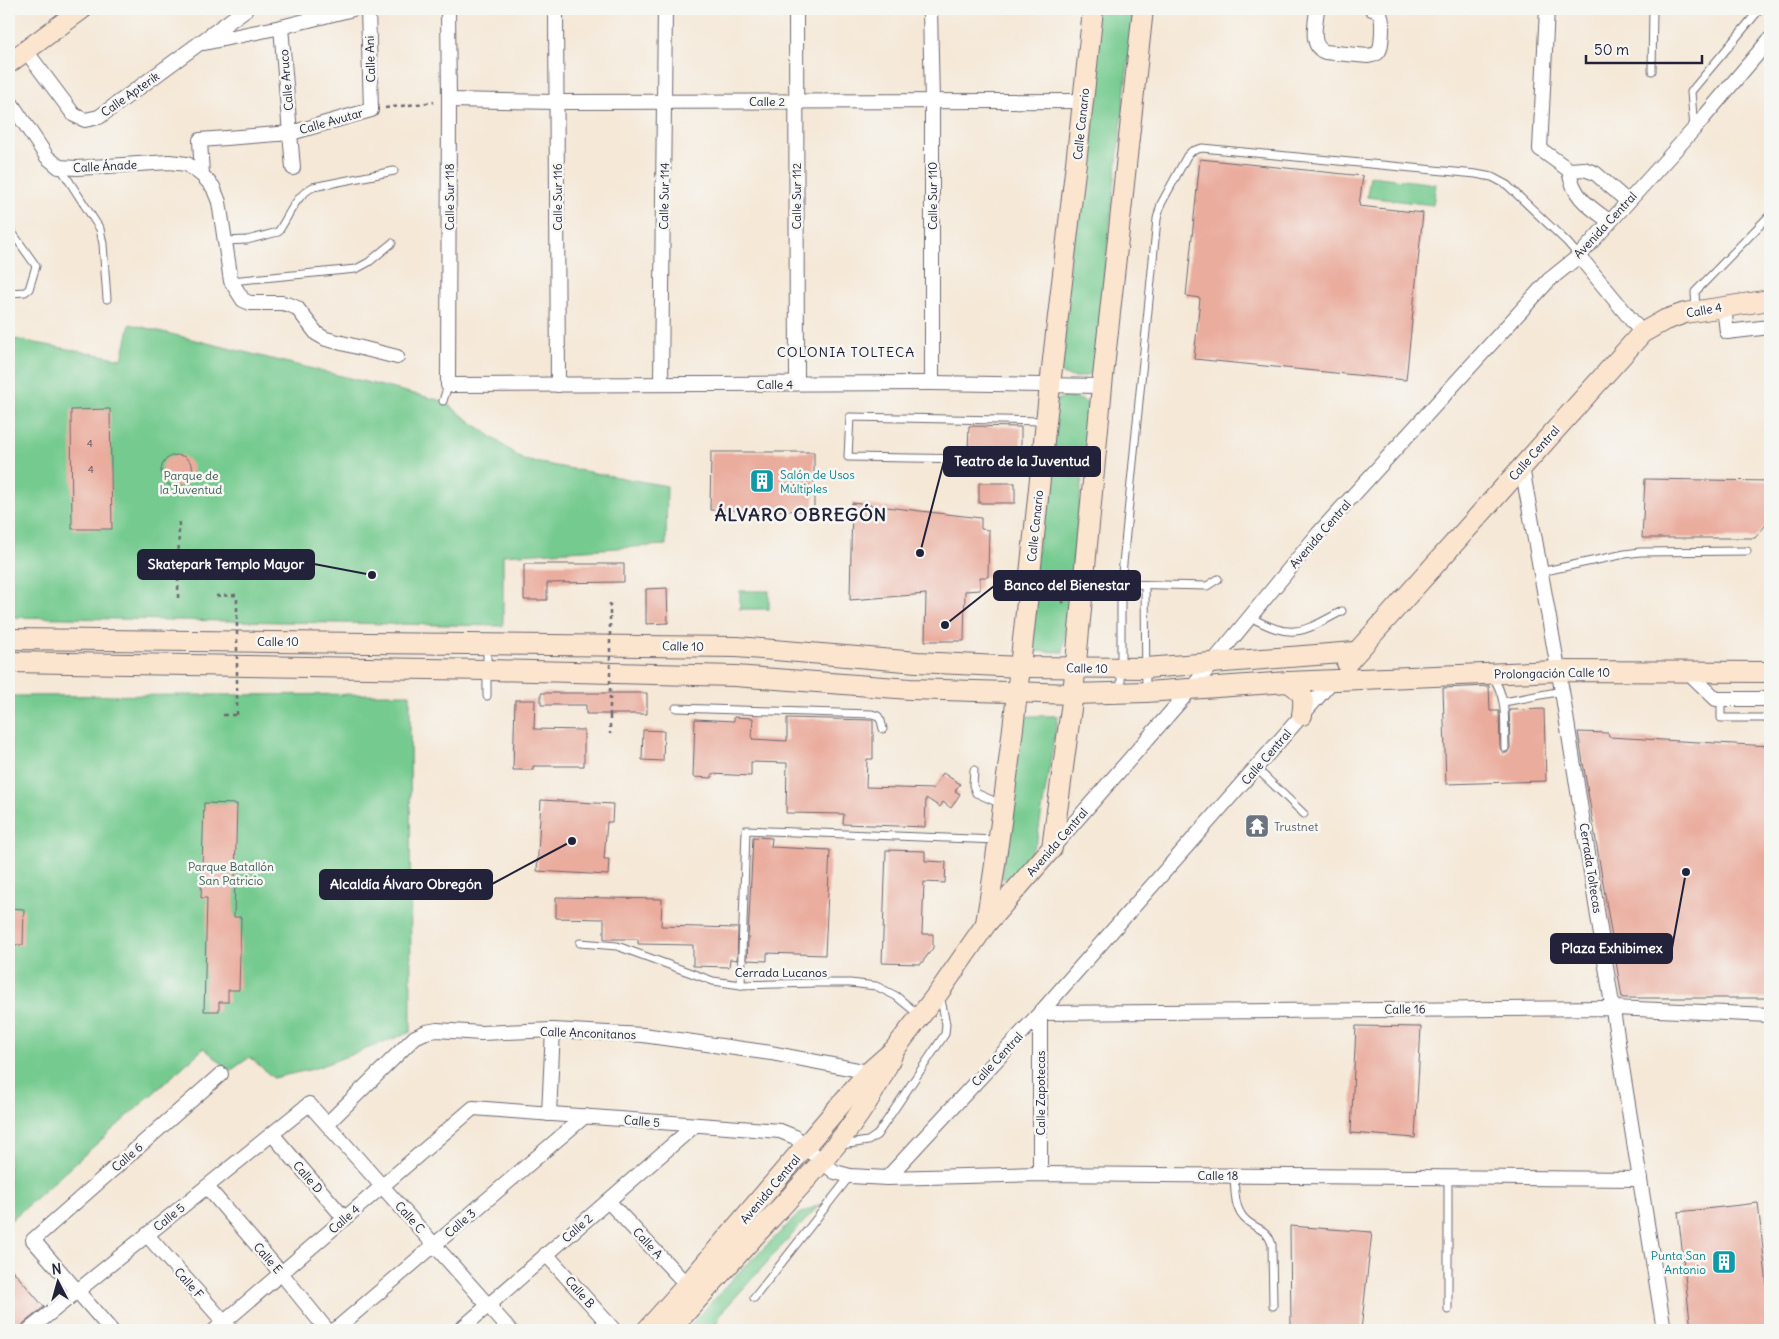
<svg xmlns="http://www.w3.org/2000/svg" width="1779" height="1339" font-family="Delius,sans-serif">
	<rect width="100%" height="100%" fill="#f6f6f2"/>
	<filter id="ink" filterUnits="userSpaceOnUse"><feTurbulence type="fractalNoise" baseFrequency=".02" numOctaves="2"/><feDisplacementMap in="SourceGraphic" scale="10" xChannelSelector="R" yChannelSelector="G"/><feConvolveMatrix kernelMatrix="1 2 1 2 8 2 1 2 1" color-interpolation-filters="sRGB"/></filter>
	<filter id="wash" filterUnits="userSpaceOnUse"><feTurbulence type="fractalNoise" baseFrequency=".0096" numOctaves="4" result="noise"/><feDisplacementMap in="SourceGraphic" scale="20" xChannelSelector="R" yChannelSelector="G"/><feGaussianBlur stdDeviation="1.12" result="paint"/><feColorMatrix in="noise" values="0 0 0 0 0 0 0 0 0 0 0 0 0 0 0 0 0 1.4 0 .05"/><feComposite in="paint" operator="in"/></filter>
	<g filter="url(#wash)">
		<rect width="100%" height="100%" fill="#f5e8d7"/>
		<g fill="#74ca8f" stroke="#4b7665">
			<path d="M1096,9h38l-40,360c-5,11 -28,10 -36,2z"/>
			<polygon points="1370,176 1436,184 1433,205 1367,197"/>
			<polygon points="130,324 443,401 523,460 667,486 666,545 503,555 503,626 9,617 9,338 122,359"/>
			<path d="M1064,397c10,2 21,0 26,11l-27,244 -39,-1 33,-251z"/>
			<rect x="740" y="591" width="29" height="18"/>
			<polygon points="410,694 411,1032 313,1069 273,1078 250,1057 230,1071 204,1048 9,1222 9,696"/>
			<path d="M1018,716h40l-21,124c-5,12 -20,37 -33,39l-3,-2z"/>
			<polygon points="820,1204 721,1313 714,1330 686,1330 738,1273 798,1215"/>
		</g>
		<g id="blocks">
			<g fill="#eaac9d">
				<polygon points="1200,159 1363,176 1359,206 1423,213 1406,380 1194,359 1200,298 1186,296"/>
				<polygon points="110,409 112,529 72,529 71,410"/>
				<polygon points="969,426 1021,427 1021,452 1014,451 1013,454 995,454 995,451 968,450"/>
				<polygon points="711,452 814,452 814,511 710,510"/>
				<circle cx="177" cy="471" r="16"/>
				<polygon points="1645,479 1770,481 1770,520 1755,538 1642,538"/>
				<rect x="979" y="483" width="36" height="20"/>
				<polygon points="852,503 981,518 981,529 989,530 988,577 980,577 980,590 965,591 964,641 925,641 926,594 850,600"/>
				<polygon points="524,564 624,564 624,582 547,583 547,600 524,600"/>
				<polygon points="667,588 668,623 646,624 646,589"/>
				<polygon points="1489,686 1490,711 1499,711 1500,748 1503,753 1507,753 1510,748 1509,710 1544,709 1546,781 1446,784 1443,688"/>
				<polygon points="541,693 647,693 647,714 586,714 586,705 541,705"/>
				<polygon points="515,700 535,700 534,729 584,730 584,766 533,766 533,770 513,770"/>
				<polygon points="734,717 753,718 752,739 787,741 787,718 873,720 873,759 867,759 866,787 933,789 943,773 960,784 955,791 960,794 951,808 943,802 940,807 926,798 925,827 843,824 844,814 786,813 787,763 751,762 751,776 712,774 712,778 693,777 695,719 734,721"/>
				<polygon points="643,730 664,731 663,761 642,760"/>
				<polygon points="1578,732 1608,733 1609,737 1770,746 1770,998 1622,998"/>
				<polygon points="541,800 613,804 612,822 607,822 604,859 609,859 608,875 537,871"/>
				<polygon points="204,803 237,804 234,917 241,917 239,990 228,990 228,1002 219,1002 219,1011 204,1011 207,898 201,898"/>
				<polygon points="753,837 772,838 771,847 830,850 825,955 767,953 767,961 747,960"/>
				<polygon points="886,850 925,851 925,861 946,862 945,883 924,882 922,934 933,934 933,948 921,964 882,963"/>
				<polygon points="556,897 662,899 661,926 738,928 737,960 730,959 729,967 693,966 693,945 638,944 638,939 604,939 604,919 556,918"/>
				<polygon points="9,908 24,909 23,945 9,945"/>
				<polygon points="1356,1026 1421,1027 1415,1138 1351,1133"/>
				<polygon points="1758,1203 1770,1313 1770,1330 1691,1330 1678,1212"/>
				<polygon points="1290,1226 1372,1232 1361,1330 1291,1330"/>
				<polygon points="9,1266 44,1307 24,1323 20,1330 9,1330"/>
			</g>
		</g>
	</g>
	<g filter="url(#ink)">
		<use href="#blocks" fill-opacity="0" stroke="#6c6772" stroke-width="1"/>
		<g fill="none" stroke-linecap="round" stroke-linejoin="round">
			<defs>
				<g id="lane">
					<polyline points="1652,71 1653,9"/>
					<polyline points="1694,129 1691,92 1694,88 1760,9"/>
					<polyline points="60,167 100,229 103,244 107,299"/>
					<polyline points="9,228 36,266 29,289 25,292 9,293"/>
					<path d="M225,241l22,-1 31,-8c11,-16 17,-36 35,-45l81,-16"/>
					<polyline points="231,281 356,269 369,262 392,243"/>
					<polyline points="1696,311 1695,292 1770,215"/>
					<polyline points="443,401 448,385"/>
					<polyline points="1039,460 848,457 850,417 1043,421"/>
					<polyline points="1540,572 1625,554 1640,552 1747,551"/>
					<polyline points="1121,584 1207,586 1218,579"/>
					<polyline points="1145,585 1146,690"/>
					<path d="M1250,617c43,23 51,16 92,-6"/>
					<path d="M1492,676c16,22 12,46 13,72"/>
					<polyline points="1121,690 1121,584 1157,219 1161,204 1187,156 1192,151 1202,148 1476,174 1492,177 1507,185 1567,242 1579,256"/>
					<polyline points="487,696 487,646"/>
					<polyline points="1721,699 1721,718 1770,718"/>
					<polyline points="1504,702 1562,691"/>
					<polyline points="676,708 872,714 878,716 881,721 883,729"/>
					<polyline points="1256,768 1304,814"/>
					<polyline points="974,770 973,785 976,793 1001,804"/>
					<polyline points="580,943 617,946 713,981 741,985 817,983 850,983 876,986 896,996 919,1015"/>
					<polyline points="741,985 746,830 997,840"/>
					<polyline points="842,1145 868,1141 877,1135 945,1034 946,1024 940,995"/>
					<path d="M1234,1175c1,15 0,32 10,43 11,12 23,9 28,27l1,61"/>
					<polyline points="1448,1177 1448,1310"/>
					<polyline points="754,1298 850,1176"/>
				</g>
				<g id="street">
					<polyline points="448,9 449,100 448,385 932,383 1102,386"/>
					<polyline points="556,9 558,385"/>
					<polyline points="796,9 797,383"/>
					<polyline points="930,9 932,103 932,383"/>
					<path d="M1317,9c-1,14 -8,37 8,43l43,4c4,-1 9,-1 11,-5 3,-5 4,-29 2,-34 -1,-5 -4,-7 -9,-8"/>
					<polyline points="1547,9 1540,149 1569,170 1584,169 1595,173 1627,201"/>
					<polyline points="281,27 293,168"/>
					<polyline points="204,43 281,27 353,9"/>
					<polyline points="26,51 74,115 85,120 99,117 246,9"/>
					<polyline points="9,100 47,157 59,167 77,168 169,162 187,164 202,175 213,187 219,202 231,281 243,300 250,303 282,303 290,305 297,308 317,334 326,339 397,357"/>
					<polyline points="449,100 557,102 1084,101"/>
					<path d="M1569,170c4,27 19,36 40,51"/>
					<polyline points="202,175 200,140 291,133 371,110 368,9"/>
					<polyline points="1579,256 1642,333"/>
					<polyline points="1724,307 1727,332 1770,327"/>
					<polyline points="661,384 665,9"/>
					<polyline points="1522,467 1562,691 1664,1330"/>
					<polyline points="1688,672 1716,699 1770,699"/>
					<polyline points="1053,847 1191,689 1318,534 1549,280 1579,256 1694,129 1770,39"/>
					<polyline points="1040,1013 1614,1008 1770,1015"/>
					<polyline points="549,1114 553,1030"/>
					<polyline points="327,1124 415,1037 426,1032 437,1030 481,1033 553,1030 643,1035 771,1053 869,1072 875,1075"/>
					<polyline points="272,1134 345,1219"/>
					<polyline points="1040,1174 1040,1013"/>
					<polyline points="887,1178 1040,1013 1333,680"/>
					<polyline points="207,1187 281,1273 327,1330"/>
					<polyline points="608,1201 687,1285"/>
					<polyline points="147,1235 231,1330"/>
					<polyline points="546,1254 614,1330"/>
					<polyline points="29,1330 309,1104 510,1330"/>
					<polyline points="111,1330 33,1240 221,1074"/>
					<polyline points="215,1330 473,1108 780,1131 795,1137 822,1162 835,1172 850,1176 887,1178 1040,1174 1640,1179"/>
					<polyline points="335,1330 585,1116"/>
					<polyline points="460,1330 694,1126"/>
				</g>
				<g id="secondary">
					<polyline points="9,63 82,9"/>
					<polyline points="9,639 737,647 917,662 1020,667 1146,668 1355,652"/>
					<polyline points="9,662 488,670 735,676 910,689 1073,694 1146,692 1288,682 1558,671 1770,672"/>
					<polyline points="1347,663 1642,333 1665,320 1685,313 1770,300"/>
					<path d="M1288,682c16,10 17,15 14,33"/>
					<path d="M986,923c27,-166 42,-334 60,-501 15,-138 33,-275 47,-413"/>
					<polyline points="647,1330 687,1285 853,1090 869,1072 894,1050 939,992 986,924 1052,848 1073,694 1102,386 1143,9"/>
					<path d="M670,1330c33,-37 66,-74 100,-111 46,-50 95,-100 122,-164"/>
				</g>
			</defs>
			<use href="#lane" stroke="#6c6772" stroke-width="9"/>
			<use href="#street" stroke="#6c6772" stroke-width="16"/>
			<use href="#secondary" stroke="#6c6772" stroke-width="22"/>
			<g stroke="#6c6772" stroke-width="2.5" stroke-dasharray="4 4" stroke-linecap="butt">
				<polyline points="385,108 434,102"/>
				<polyline points="1048,581 1057,597 1064,603"/>
				<polyline points="216,596 237,595"/>
				<polyline points="178,598 179,519"/>
				<polyline points="610,603 610,617"/>
				<polyline points="223,715 237,715"/>
				<polyline points="610,716 610,734"/>
			</g>
			<use href="#lane" stroke="#fff" stroke-width="7"/>
			<use href="#street" stroke="#fff" stroke-width="14"/>
			<use href="#secondary" stroke="#fbe5cf" stroke-width="20"/>
			<g stroke="#6c6772" stroke-width="2.5" stroke-dasharray="4 4" stroke-linecap="butt">
				<polyline points="237,715 237,595"/>
				<polyline points="610,716 610,617"/>
			</g>
		</g>
	</g>
	<defs>
		<symbol id="building-square" viewBox="-11 -11 22 22"><rect x="-9" y="-9" width="18" height="18" rx="4" fill="#0f9aa8" stroke="#f6f6f2"/><path d="M-4-6H4V6H1V3H-1V6H-4ZM-2.5-4.3h1.7v1.8h-1.7ZM.8-4.3h1.7v1.8H.8ZM-2.5-1h1.7V.8h-1.7ZM.8-1h1.7V.8H.8Z" fill="#fff"/></symbol>
		<symbol id="temple-square" viewBox="-11 -11 22 22"><rect x="-9" y="-9" width="18" height="18" rx="4" fill="#6b7280" stroke="#f6f6f2"/><path d="M0-6L5-2H3V0L6.5 2.5H4V6H1.5V3h-3V6H-4V2.5H-6.5L-3 0V-2H-5Z" fill="#fff"/></symbol>
	</defs>
	<g fill-rule="evenodd">
		<use href="#building-square" x="748" y="467" width="28" height="28"/>
		<use href="#temple-square" x="1243" y="812" width="28" height="28"/>
		<use href="#building-square" x="1710" y="1248" width="28" height="28"/>
	</g>
	<g text-anchor="middle" dominant-baseline="central" stroke-width="5" stroke-linejoin="round" paint-order="stroke">
		<g font-size="10" fill="#544454">
			<text x="90" y="443">4</text>
			<text x="91" y="469">4</text>
		</g>
		<g font-size="12" fill="#22223b" stroke="#f6f6f2">
			<text transform="translate(370 59) rotate(-92)">Calle Ani</text>
			<text transform="translate(286 80) rotate(-95)">Calle Aruco</text>
			<text transform="translate(130 94) rotate(-35)">Calle Apterik</text>
			<text x="767" y="101">Calle 2</text>
			<text transform="translate(331 121) rotate(-16)">Calle Avutar</text>
			<text transform="translate(1081 124) rotate(-84)">Calle Canario</text>
			<text transform="translate(105 166) rotate(-3)">Calle Ánade</text>
			<text transform="translate(664 196) rotate(-89)">Calle Sur 114</text>
			<text transform="translate(796 196) rotate(-90)">Calle Sur 112</text>
			<text transform="translate(932 196) rotate(-90)">Calle Sur 110</text>
			<text transform="translate(449 197) rotate(-90)">Calle Sur 118</text>
			<text transform="translate(557 197) rotate(-90)">Calle Sur 116</text>
			<text transform="translate(1605 225) rotate(-47)">Avenida Central</text>
			<text transform="translate(1704 310) rotate(-10)">Calle 4</text>
			<text x="775" y="384">Calle 4</text>
			<text transform="translate(1534 453) rotate(-48)">Calle Central</text>
			<text transform="translate(1035 526) rotate(-84)">Calle Canario</text>
			<text transform="translate(1320 534) rotate(-49)">Avenida Central</text>
			<text x="278" y="641">Calle 10</text>
			<text transform="translate(683 646) rotate(1)">Calle 10</text>
			<text transform="translate(1087 668) rotate(1)">Calle 10</text>
			<text transform="translate(1552 673) rotate(-1)">Prolongación Calle 10</text>
			<text transform="translate(1266 757) rotate(-49)">Calle Central</text>
			<text transform="translate(1057 842) rotate(-49)">Avenida Central</text>
			<text transform="translate(1591 868) rotate(81)">Cerrada Toltecas</text>
			<text x="781" y="972">Cerrada Lucanos</text>
			<text transform="translate(1405 1009) rotate(-1)">Calle 16</text>
			<text transform="translate(588 1033) rotate(2)">Calle Anconitanos</text>
			<text transform="translate(997 1059) rotate(-47)">Calle Central</text>
			<text transform="translate(1040 1093) rotate(-90)">Calle Zapotecas</text>
			<text transform="translate(642 1121) rotate(5)">Calle 5</text>
			<text transform="translate(127 1157) rotate(-41)">Calle 6</text>
			<text x="1218" y="1175">Calle 18</text>
			<text transform="translate(308 1177) rotate(49)">Calle D</text>
			<text transform="translate(770 1189) rotate(-50)">Avenida Central</text>
			<text transform="translate(169 1217) rotate(-39)">Calle 5</text>
			<text transform="translate(410 1217) rotate(48)">Calle C</text>
			<text transform="translate(344 1219) rotate(-41)">Calle 4</text>
			<text transform="translate(460 1223) rotate(-41)">Calle 3</text>
			<text transform="translate(577 1228) rotate(-41)">Calle 2</text>
			<text transform="translate(648 1243) rotate(47)">Calle A</text>
			<text transform="translate(268 1258) rotate(49)">Calle E</text>
			<text transform="translate(189 1283) rotate(48)">Calle F</text>
			<text transform="translate(580 1292) rotate(49)">Calle B</text>
		</g>
		<g font-size="12" fill="#0d838f" stroke="#f6f6f2" text-anchor="start">
			<text x="780" y="474">Salón de Usos<tspan x="780" dy="14">Múltiples</tspan></text>
			<text x="1706" y="1255" text-anchor="end">Punta San<tspan x="1706" dy="14">Antonio</tspan></text>
		</g>
		<g font-size="12" fill="#3f5d58" stroke="#f6f6f2">
			<text x="191" y="475">Parque de<tspan x="191" dy="14">la Juventud</tspan></text>
			<text x="231" y="866">Parque Batallón<tspan x="231" dy="14">San Patricio</tspan></text>
		</g>
		<g font-size="12" fill="#5b616d" stroke="#f6f6f2" text-anchor="start">
			<text x="1274" y="826">Trustnet</text>
		</g>
		<g font-size="14" letter-spacing="1" fill="#22223b" stroke="#f6f6f2">
			<text x="846" y="352">COLONIA TOLTECA</text>
		</g>
		<g font-size="18" font-weight="bold" letter-spacing="1" fill="#22223b" stroke="#f6f6f2">
			<text x="801" y="514">ÁLVARO OBREGÓN</text>
		</g>
	</g>
	<path fill="none" stroke="#22223b" stroke-width="2" d="M920 553L944 461M372 575L314 564M945 625L994 586M572 841L492 884M1686 872L1672 948"/>
	<g fill="#22223b" stroke="#f6f6f2" stroke-width="2">
		<circle cx="920" cy="553" r="5"/>
		<circle cx="372" cy="575" r="5"/>
		<circle cx="945" cy="625" r="5"/>
		<circle cx="572" cy="841" r="5"/>
		<circle cx="1686" cy="872" r="5"/>
	</g>
	<g fill="#22223b" stroke="#22223b" stroke-width="2">
		<rect x="944" y="447" width="156" height="29" rx="5"/>
		<rect x="138" y="550" width="176" height="29" rx="5"/>
		<rect x="994" y="571" width="146" height="29" rx="5"/>
		<rect x="320" y="870" width="172" height="29" rx="5"/>
		<rect x="1551" y="934" width="121" height="29" rx="5"/>
	</g>
	<g font-size="14" text-anchor="middle" font-weight="bold" fill="#fff">
		<text x="1022" y="466">Teatro de la Juventud</text>
		<text x="226" y="569">Skatepark Templo Mayor</text>
		<text x="1067" y="590">Banco del Bienestar</text>
		<text x="406" y="889">Alcaldía Álvaro Obregón</text>
		<text x="1612" y="953">Plaza Exhibimex</text>
	</g>
	<rect width="1779" height="1339" fill="none" stroke="#f6f6f2" stroke-width="30"/>
	<g transform="translate(58 1282) rotate(354)" stroke="#f6f6f2" stroke-width="4" paint-order="stroke">
	<path d="M0-4L9 19L0 12L-9 19Z" fill="#22223b"/>
	<text y="-8" font-size="14" font-weight="bold" text-anchor="middle" fill="#22223b">N</text>
	</g>
	<path d="M1586 55v8h116v-8" fill="none" stroke="#22223b" stroke-width="2.5"/>
	<text x="1594" y="55" font-size="15" fill="#22223b" stroke="#f6f6f2" stroke-width="4" paint-order="stroke">50 m</text>
</svg>
